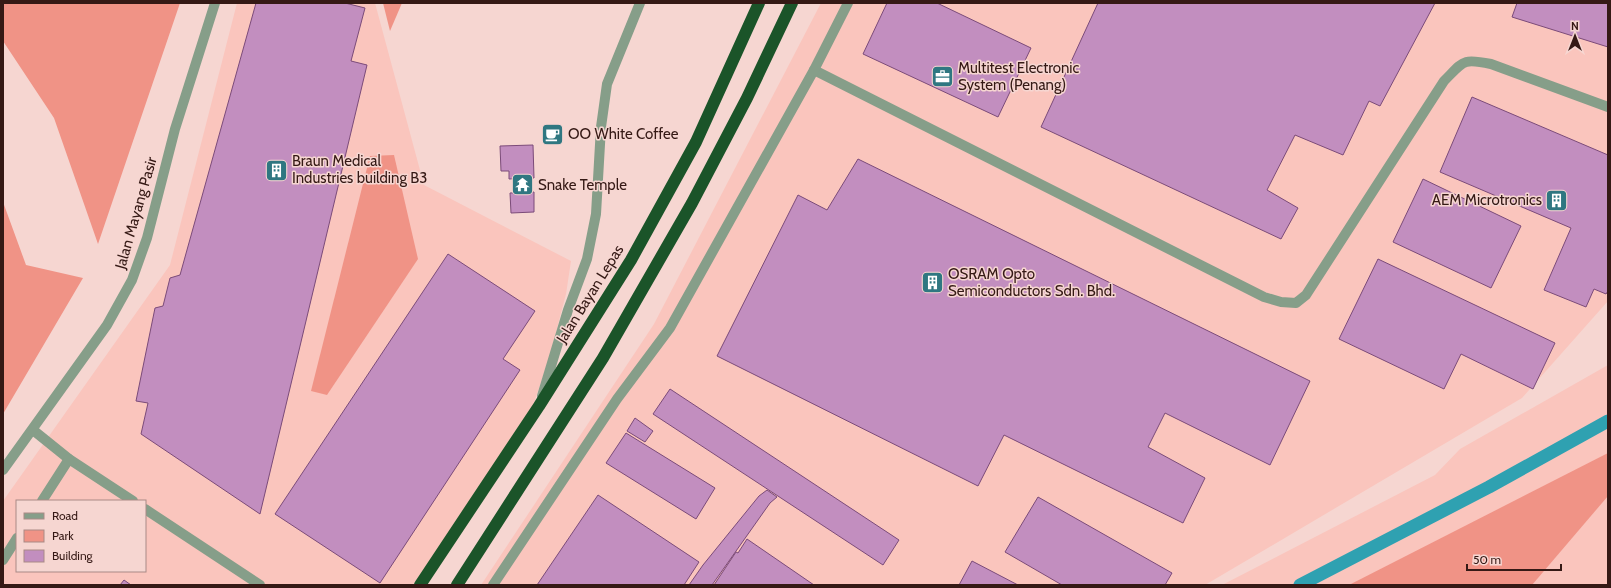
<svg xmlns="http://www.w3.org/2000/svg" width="1611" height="588" font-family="Cabin,sans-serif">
	<rect width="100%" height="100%" fill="#f6d6d1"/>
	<g fill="#fac5bd" fill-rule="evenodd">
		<path d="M237,3h138l49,182 147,76 -5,33 -16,61 -19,57 -118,173h-410v-84l167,-236zM17,501h128v70h-128z"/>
		<polygon points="821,3 1608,3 1608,301 1522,398 1205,585 481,585 654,324"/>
		<polygon points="1608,365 1608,585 1222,585 1435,475 1460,449"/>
	</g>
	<g fill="#f09386">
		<polygon points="3,3 180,3 98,244 54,118 3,41"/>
		<polygon points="383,3 402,3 390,31"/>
		<polygon points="394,155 418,259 327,395 311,391 370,156"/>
		<polygon points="3,202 26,265 83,278 3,414"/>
		<polygon points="1608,453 1608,496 1532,585 1349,585"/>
	</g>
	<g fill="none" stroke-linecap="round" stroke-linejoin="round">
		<polyline stroke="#2fa1b1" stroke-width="13" points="1300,585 1489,487 1608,421"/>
	</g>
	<g fill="#c28ebf" stroke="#7b4b79">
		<polygon points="256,3 345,3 365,8 351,61 367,65 260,514 141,434 148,403 136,401 155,308 163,306 170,278 180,275"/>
		<polygon points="887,3 937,3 1031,48 998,117 863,54"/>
		<polygon points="1098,3 1435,3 1380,106 1369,101 1343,155 1295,135 1267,190 1298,208 1281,239 1041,127"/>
		<polygon points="1517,3 1608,3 1608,47 1512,17"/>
		<polygon points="1472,97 1608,155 1608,291 1606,294 1594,289 1586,307 1544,290 1571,228 1440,172"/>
		<polygon points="533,145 534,178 509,179 509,171 501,171 500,146"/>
		<polygon points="858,159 1310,381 1270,465 1165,413 1148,447 1205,478 1183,523 1004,435 978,486 717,356 798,195 827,210"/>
		<polygon points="1423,179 1521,226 1491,288 1393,242"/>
		<polygon points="534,192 534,212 511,213 510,193"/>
		<polygon points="448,254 535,311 503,359 520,370 380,583 275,514"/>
		<polygon points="1378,259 1555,343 1533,389 1461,354 1444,389 1339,339"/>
		<polygon points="670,389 899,540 883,565 653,414"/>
		<polygon points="635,418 653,431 645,442 627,431"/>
		<polygon points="626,433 715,488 696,519 606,463"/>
		<polygon points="767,490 777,497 770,503 712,585 689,585 703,565 759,496"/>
		<polygon points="598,495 699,562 684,585 537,585"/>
		<polygon points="1038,497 1172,573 1165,585 1062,585 1005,552"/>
		<polygon points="747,539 814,585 714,585 736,552 738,553"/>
		<polygon points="972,561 1018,585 959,585"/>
		<polygon points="124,580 131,585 120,585"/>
	</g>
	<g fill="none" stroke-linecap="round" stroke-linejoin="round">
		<g stroke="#869e89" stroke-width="10">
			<path d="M814,70l450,227 17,5 15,1 10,-8 138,-214c20,-20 18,-23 47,-17l117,43"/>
			<polyline points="542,396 568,310 587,259 596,214 601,127 607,84 640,3"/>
			<polyline points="33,430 69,459 133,501"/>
			<polyline points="3,470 107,325 132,280 147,238 175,129 215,3"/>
			<polyline points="42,501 69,459"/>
			<polyline points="145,509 260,585"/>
			<polyline points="3,560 17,538"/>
			<polyline points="493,585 617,399 670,328 814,70 848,3"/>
		</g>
		<g stroke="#1b5429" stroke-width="12">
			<polyline points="420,585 539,406 631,260 696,142 759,3"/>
			<polyline points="457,585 603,358 692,203 747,98 792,3"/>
		</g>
	</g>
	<defs>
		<symbol id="office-square" viewBox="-11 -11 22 22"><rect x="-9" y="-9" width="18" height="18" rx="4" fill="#2f7781" stroke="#f6d6d1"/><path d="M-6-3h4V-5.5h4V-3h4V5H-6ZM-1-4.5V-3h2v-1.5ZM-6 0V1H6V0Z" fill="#fff"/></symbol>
		<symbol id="cafe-square" viewBox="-11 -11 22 22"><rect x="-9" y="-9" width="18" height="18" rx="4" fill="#2f7781" stroke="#f6d6d1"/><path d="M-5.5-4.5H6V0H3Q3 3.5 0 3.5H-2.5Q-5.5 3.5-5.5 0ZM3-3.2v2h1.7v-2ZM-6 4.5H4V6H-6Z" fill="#fff"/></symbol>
		<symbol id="building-square" viewBox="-11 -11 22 22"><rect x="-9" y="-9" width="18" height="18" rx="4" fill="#2f7781" stroke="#f6d6d1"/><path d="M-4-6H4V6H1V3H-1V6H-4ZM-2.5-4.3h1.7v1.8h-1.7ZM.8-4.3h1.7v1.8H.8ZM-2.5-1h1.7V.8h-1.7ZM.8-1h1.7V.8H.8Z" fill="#fff"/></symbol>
		<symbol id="temple-square" viewBox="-11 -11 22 22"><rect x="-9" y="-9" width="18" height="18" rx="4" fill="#2f7781" stroke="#f6d6d1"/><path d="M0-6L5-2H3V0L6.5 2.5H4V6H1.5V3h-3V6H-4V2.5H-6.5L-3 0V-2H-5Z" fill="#fff"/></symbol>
	</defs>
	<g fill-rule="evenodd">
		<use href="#office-square" x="930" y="64" width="25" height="25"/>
		<use href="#cafe-square" x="540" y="122" width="25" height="25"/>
		<use href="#building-square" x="264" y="158" width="25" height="25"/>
		<use href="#temple-square" x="510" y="172" width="25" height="25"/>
		<use href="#building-square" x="1544" y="188" width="25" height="25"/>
		<use href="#building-square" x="920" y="270" width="25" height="25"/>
	</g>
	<g text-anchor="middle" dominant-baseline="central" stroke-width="3" stroke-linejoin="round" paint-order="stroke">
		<g font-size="15" fill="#351915" stroke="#f6d6d1" text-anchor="start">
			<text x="958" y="68">Multitest Electronic<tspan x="958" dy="17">System (Penang)</tspan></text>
			<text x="568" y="134">OO White Coffee</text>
			<text x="292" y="161">Braun Medical<tspan x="292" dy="17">Industries building B3</tspan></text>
			<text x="538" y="185">Snake Temple</text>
			<text x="1542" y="200" text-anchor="end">AEM Microtronics</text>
			<text x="948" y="274">OSRAM Opto<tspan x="948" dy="17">Semiconductors Sdn. Bhd.</tspan></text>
		</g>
		<g font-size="15" fill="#351915" stroke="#f6d6d1">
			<text transform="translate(136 213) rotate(-74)">Jalan Mayang Pasir</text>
			<text transform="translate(590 294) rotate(-58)">Jalan Bayan Lepas</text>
		</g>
	</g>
	<rect width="1611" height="588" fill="none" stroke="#351915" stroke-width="8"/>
	<rect x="16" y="500" width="130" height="72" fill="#f6d6d1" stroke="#a98a86"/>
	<rect x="24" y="513" width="20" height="6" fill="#869e89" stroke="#a98a86"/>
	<text x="52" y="520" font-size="12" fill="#351915">Road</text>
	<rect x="24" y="530" width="20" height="12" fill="#f09386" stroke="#a98a86"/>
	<text x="52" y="540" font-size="12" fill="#351915">Park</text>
	<rect x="24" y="550" width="20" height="12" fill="#c28ebf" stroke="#a98a86"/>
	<text x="52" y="560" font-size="12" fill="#351915">Building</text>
	<g transform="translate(1575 36)" stroke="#f6d6d1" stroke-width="3" paint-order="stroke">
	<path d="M0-3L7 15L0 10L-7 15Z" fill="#351915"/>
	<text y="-6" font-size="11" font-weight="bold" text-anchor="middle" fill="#351915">N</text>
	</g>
	<path d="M1467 564v6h94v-6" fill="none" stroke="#351915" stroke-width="2"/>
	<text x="1473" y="564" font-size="12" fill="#351915" stroke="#f6d6d1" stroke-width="3" paint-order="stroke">50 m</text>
</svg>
